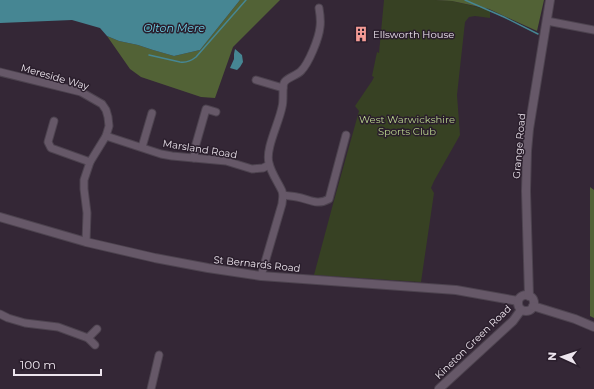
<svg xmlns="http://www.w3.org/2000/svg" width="594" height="389" font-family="Montserrat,sans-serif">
	<rect width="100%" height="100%" fill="#342736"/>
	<polygon fill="#374123" points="384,0 435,0 452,1 490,10 490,18 475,16 469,17 465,22 457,95 460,135 434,181 431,188 434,193 421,282 314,275 333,204 359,111 355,106 372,81 374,77 372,76 377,52 379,53"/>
	<g fill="#526236">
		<polygon points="240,0 280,0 233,47 215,98 201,97 141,77 130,69 107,36 119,41 138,45 153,50 174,56 200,50"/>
		<polygon points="435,0 544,0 537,31 489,9 452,1"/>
		<polygon points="590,187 594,190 594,318 590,316"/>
	</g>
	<g fill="#468693">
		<polygon points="0,0 240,0 200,50 174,56 153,50 138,45 119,41 107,36 100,28 72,20 0,23"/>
		<polygon points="235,49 242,55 243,62 240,67 237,70 230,68 234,59 234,54"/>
	</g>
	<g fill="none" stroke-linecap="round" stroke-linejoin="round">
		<g stroke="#468693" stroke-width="1.5">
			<polyline points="465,0 504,17 538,34"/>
			<path d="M149,55l31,7c6,1 11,-1 16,-5l50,-57"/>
		</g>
		<defs>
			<g id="minor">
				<polyline points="547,21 594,30"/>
				<polyline points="0,72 81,92 102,104 106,110 108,117 109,126 106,136 90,162 84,180 84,189 87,213 86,242"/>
				<polyline points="256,80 283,88"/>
				<polyline points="54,121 48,142 51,148 90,162"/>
				<polyline points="106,136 161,154 172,156 226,161 252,169 263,168 269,165"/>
				<polyline points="142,147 152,113"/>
				<polyline points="194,158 196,144 206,109 216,112"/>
				<path d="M283,195c4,1 9,1 14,2 12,2 20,9 32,2l17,-64"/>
				<path d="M261,276l21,-72 1,-9 -1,-4c-4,-9 -11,-18 -13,-28 -4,-14 10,-40 13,-56 2,-6 0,-20 2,-24 2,-5 12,-7 17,-12 8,-8 18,-33 19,-44 1,-6 0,-13 -1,-19"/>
				<polyline points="0,314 8,318 25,323 58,327 88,338"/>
				<polyline points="95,345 88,338 97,329"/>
				<polyline points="151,389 159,355"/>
			</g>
			<g id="tertiary">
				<polyline points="0,217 86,242 155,258 208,268 261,276 456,290 518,301"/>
				<circle cx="526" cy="303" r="8"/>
				<polyline points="529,296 526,191 527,151 529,129 550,0"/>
				<polyline points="533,306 575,319 594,327"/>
				<polyline points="439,389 513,321 521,310"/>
			</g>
		</defs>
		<use href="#minor" stroke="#4d434f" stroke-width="9"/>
		<use href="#tertiary" stroke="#4d434f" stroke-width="10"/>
		<use href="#minor" stroke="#665868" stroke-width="7"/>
		<use href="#tertiary" stroke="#665868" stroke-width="8"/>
	</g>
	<defs>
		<symbol id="building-bare" viewBox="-9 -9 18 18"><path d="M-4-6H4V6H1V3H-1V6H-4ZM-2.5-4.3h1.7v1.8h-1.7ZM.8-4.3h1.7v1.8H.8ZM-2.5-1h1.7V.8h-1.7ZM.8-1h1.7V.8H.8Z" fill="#f59c96" stroke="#2a1e2c" stroke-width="2.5" paint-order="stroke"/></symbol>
	</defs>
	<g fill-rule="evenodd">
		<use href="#building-bare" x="350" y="23" width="22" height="22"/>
	</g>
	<g text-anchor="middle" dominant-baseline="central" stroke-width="3" stroke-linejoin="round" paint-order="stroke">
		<g font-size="10" fill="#ede5ee" stroke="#2a1e2c" text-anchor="start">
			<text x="373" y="34">Ellsworth House</text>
		</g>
		<g font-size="10" fill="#ede5ee" stroke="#2a1e2c">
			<text transform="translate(55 77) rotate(16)">Mereside Way</text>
			<text transform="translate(519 146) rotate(-85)">Grange Road</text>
			<text transform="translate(200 149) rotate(9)">Marsland Road</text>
			<text transform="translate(257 264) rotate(6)">St Bernards Road</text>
			<text transform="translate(473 342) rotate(-44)">Kineton Green Road</text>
		</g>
		<g font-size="10" fill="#bad58d" stroke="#2a1e2c">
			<text x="407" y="119">West Warwickshire<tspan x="407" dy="12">Sports Club</tspan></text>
		</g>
		<g font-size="11" font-style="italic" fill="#6cd1e6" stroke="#2a1e2c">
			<text x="174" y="28">Olton Mere</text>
		</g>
	</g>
	<g transform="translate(562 357) rotate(273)" stroke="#2a1e2c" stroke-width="3" paint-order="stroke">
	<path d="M0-3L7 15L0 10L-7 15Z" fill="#ede5ee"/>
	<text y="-6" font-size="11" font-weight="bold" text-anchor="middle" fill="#ede5ee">N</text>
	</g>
	<path d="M14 369v6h87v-6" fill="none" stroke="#ede5ee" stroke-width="2"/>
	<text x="20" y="369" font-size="12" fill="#ede5ee" stroke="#2a1e2c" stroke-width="3" paint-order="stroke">100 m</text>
</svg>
